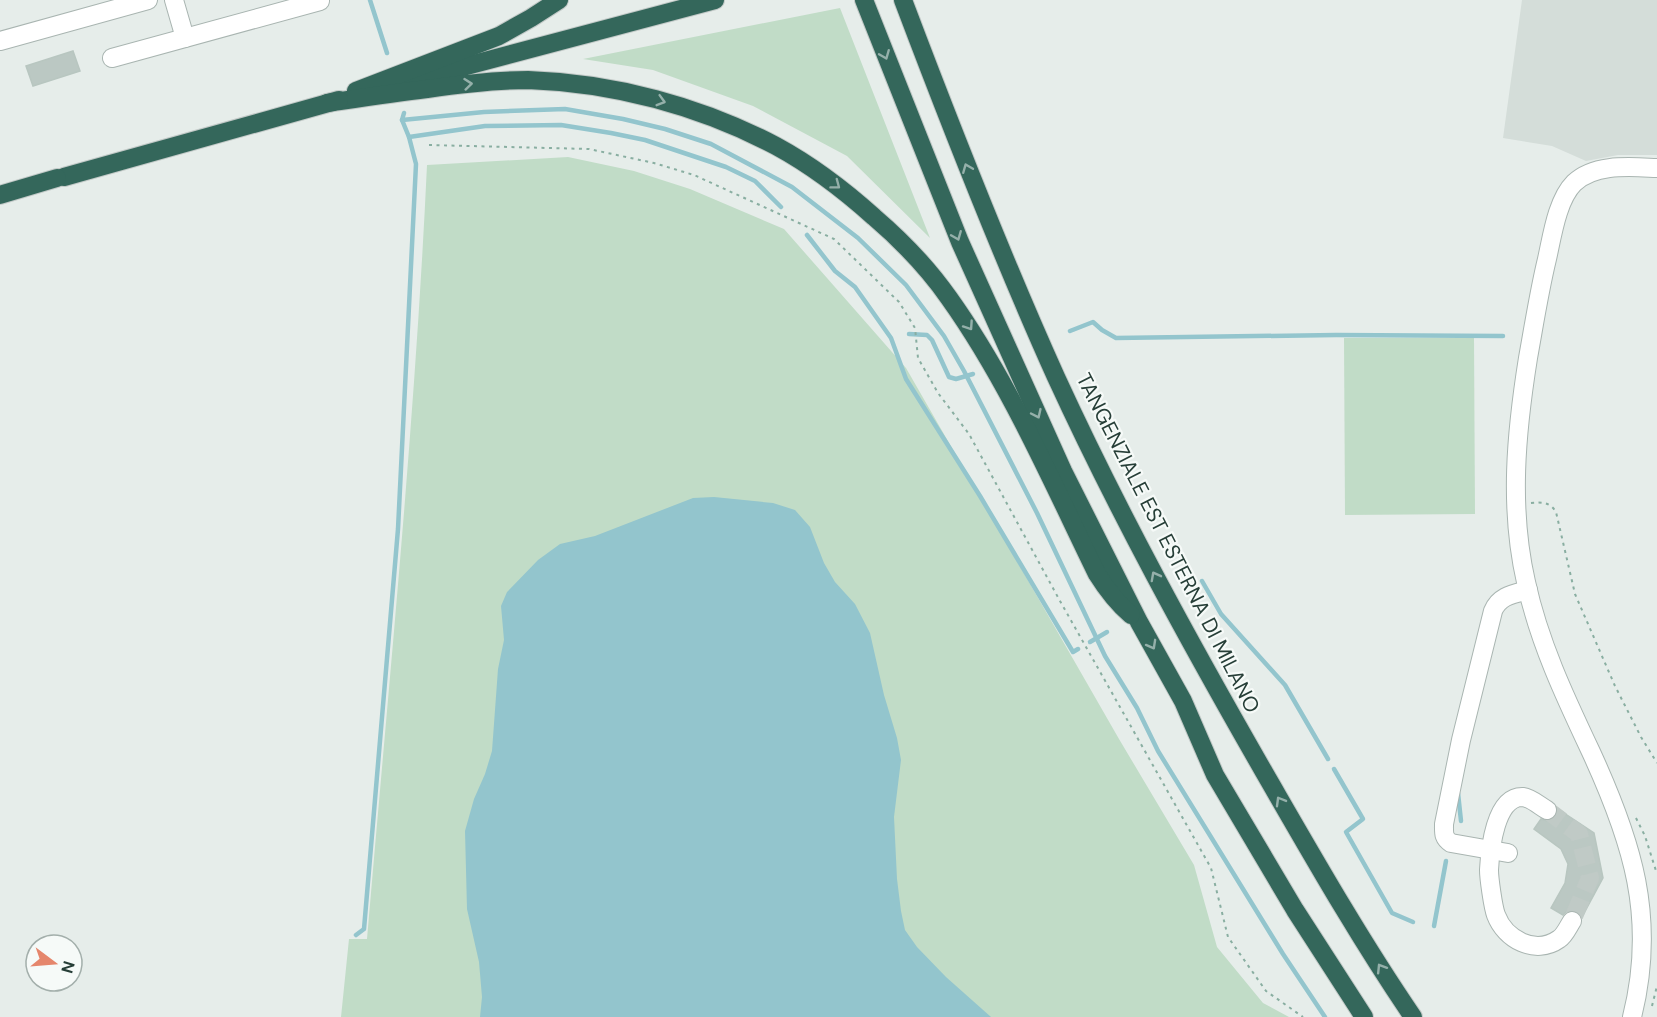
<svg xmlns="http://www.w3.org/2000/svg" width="1657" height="1017" font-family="'DM Sans',sans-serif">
	<rect width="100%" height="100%" fill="#e6edea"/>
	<polygon fill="#d4ddd9" points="1522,0 1657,0 1657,155 1618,155 1586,161 1552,146 1503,138"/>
	<g fill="#c1dcc7">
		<polygon points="840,8 930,238 847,156 753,106 653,70 583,59"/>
		<path d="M568,157l66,14 56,18 94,40 122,139 213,371 75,126 23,82 46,56 26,14h-948l8,-78h18c22,-258 48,-516 60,-774z"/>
		<polygon points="1474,338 1475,514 1345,515 1344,338"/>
	</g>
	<polygon fill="#93c5cd" points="714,497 773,503 795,510 810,527 824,563 835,582 855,604 870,633 884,695 897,738 901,760 894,817 897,879 901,911 905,930 917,947 946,977 991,1017 480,1017 482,997 479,962 467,909 465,831 474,799 485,774 492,751 498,669 504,640 501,606 507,592 538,560 560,544 595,536 693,498"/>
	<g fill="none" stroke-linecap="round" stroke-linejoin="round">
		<g stroke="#93c5cd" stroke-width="4.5">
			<polyline points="370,0 387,53"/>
			<polyline points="402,120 484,112 565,109 623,119 665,129 711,144 792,187 858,238 906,285 944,336 964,371 1037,513 1105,656 1137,708 1158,751 1283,954 1325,1017"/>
			<polyline points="409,137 485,126 561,125 611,133 645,140 726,167 755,181 781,207"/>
			<polyline points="807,235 835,271 855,287 891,338 906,379 980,496 1073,652 1078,649"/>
			<polyline points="1070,331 1093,322 1102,330 1116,338 1336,335 1503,336"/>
			<polyline points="909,334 927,335 932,340 949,377 956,379 973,374"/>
			<polyline points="1202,581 1221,614 1285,685 1328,759"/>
			<polyline points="1090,642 1107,632"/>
			<polyline points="1334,769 1363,819 1346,832 1392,913 1413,922"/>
			<polyline points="1458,793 1461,821"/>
			<polyline points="1434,926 1446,861"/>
			<polyline points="356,935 364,929 398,529 416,164 409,137 402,120 404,113"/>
		</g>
	</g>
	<g fill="#bbc8c3" stroke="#b8c6c0" stroke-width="1.5">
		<polygon points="73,51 80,71 33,86 26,66"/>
		<polygon points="1558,809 1594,833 1603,878 1582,917 1578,912 1573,910 1567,911 1563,915 1551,908 1565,883 1568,864 1561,849 1534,829 1541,819 1547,821 1553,820 1557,815"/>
	</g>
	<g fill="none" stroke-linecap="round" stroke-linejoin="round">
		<polyline stroke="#c0cac6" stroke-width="18" stroke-dasharray="18 9" stroke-linecap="butt" points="1547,810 1579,834 1590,878 1572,921"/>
		<defs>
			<g id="minor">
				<polyline points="174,0 185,38"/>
				<polyline points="0,41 148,0"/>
				<polyline points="112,58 320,1"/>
				<path d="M1547,810c-7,-4 -16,-12 -24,-13 -28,-1 -33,53 -34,73 0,8 4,37 7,45 9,24 39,41 63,24 6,-4 9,-12 13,-18"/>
				<path d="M1508,853l-57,-10c-8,-5 -7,-10 -7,-19l17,-84 32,-129c6,-15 20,-17 35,-21"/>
				<path d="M1632,1017c25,-99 0,-176 -41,-265 -26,-55 -52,-110 -65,-170 -17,-74 -10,-149 2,-224 6,-33 11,-66 19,-99 5,-22 10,-59 27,-76 21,-20 57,-16 83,-15"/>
			</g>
			<g id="highway">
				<polyline points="864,0 960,242 1063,471 1139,622 1183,701 1215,775 1295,910 1364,1017"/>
				<path d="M903,0c48,127 97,253 153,377 62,135 134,266 208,395 48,83 95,166 149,245"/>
				<polyline points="406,82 715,0"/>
				<polyline points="356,91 499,36 531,18 559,0"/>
				<path d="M327,103c34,-5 67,-10 100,-14 34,-5 67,-9 101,-9 86,3 172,26 248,66 35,19 68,44 98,71 28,24 54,51 75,81 60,84 103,184 148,276 10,16 20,29 34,41"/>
				<polyline points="64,177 339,100"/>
				<polyline points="0,195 57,178"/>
			</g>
		</defs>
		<use href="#minor" stroke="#a9b5b1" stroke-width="20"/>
		<use href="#highway" stroke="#c2c9c7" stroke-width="20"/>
		<g stroke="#89aea1" stroke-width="2" stroke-dasharray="3 4.5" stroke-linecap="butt">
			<polyline points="429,145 589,149 654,163 694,175 834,239 899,302 915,328 918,358 938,393 969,434 1060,601 1211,868 1228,937 1266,991 1303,1017"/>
			<path d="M1531,503c11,-1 19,-1 25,9l19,82 40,92 26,51 16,26"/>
			<polyline points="1636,818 1645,836 1657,874"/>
			<polyline points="1652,1006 1657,986"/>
		</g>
		<use href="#minor" stroke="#fff" stroke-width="18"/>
		<use href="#highway" stroke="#34675b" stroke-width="18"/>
	</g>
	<defs><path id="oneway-chevron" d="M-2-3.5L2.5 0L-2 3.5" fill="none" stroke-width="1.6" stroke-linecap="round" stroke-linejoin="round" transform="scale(1.5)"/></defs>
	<g stroke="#95b0aa">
		<use href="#oneway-chevron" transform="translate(885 55) rotate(68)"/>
		<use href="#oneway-chevron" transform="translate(468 84) rotate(-6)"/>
		<use href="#oneway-chevron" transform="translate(661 101) rotate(16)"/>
		<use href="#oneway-chevron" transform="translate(967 168) rotate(-112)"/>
		<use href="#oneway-chevron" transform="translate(836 185) rotate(37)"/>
		<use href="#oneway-chevron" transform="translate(957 236) rotate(68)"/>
		<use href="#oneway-chevron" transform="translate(969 326) rotate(56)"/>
		<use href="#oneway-chevron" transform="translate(1037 414) rotate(65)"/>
		<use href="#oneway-chevron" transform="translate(1155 576) rotate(-118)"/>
		<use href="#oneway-chevron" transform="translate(1152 645) rotate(61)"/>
		<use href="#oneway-chevron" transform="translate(1280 801) rotate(-120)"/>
		<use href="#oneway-chevron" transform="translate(1381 968) rotate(-122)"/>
	</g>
	<g text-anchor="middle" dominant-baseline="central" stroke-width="4.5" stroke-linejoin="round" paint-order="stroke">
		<g font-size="21" fill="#263e37" stroke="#f6faf8">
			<text transform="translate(1168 543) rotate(63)">TANGENZIALE EST ESTERNA DI MILANO</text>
		</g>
	</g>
	<g transform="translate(54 963) rotate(106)"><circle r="28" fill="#f6faf8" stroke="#a3afab" stroke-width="1.5"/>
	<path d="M0-4.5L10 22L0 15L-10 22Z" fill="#e5866c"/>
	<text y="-9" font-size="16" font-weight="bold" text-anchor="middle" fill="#263e37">N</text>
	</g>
</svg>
